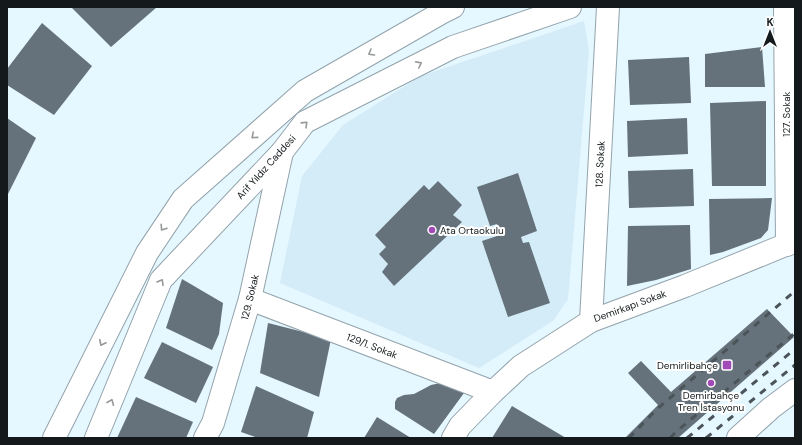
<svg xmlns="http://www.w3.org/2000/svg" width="802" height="445" font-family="'DM Sans',sans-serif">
	<rect width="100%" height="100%" fill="#e5f7ff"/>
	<polygon fill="#d3ecf8" points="584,21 589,51 568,299 553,321 479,368 280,283 302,176 343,125 421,76"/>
	<g fill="#65717b">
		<polygon points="71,7 157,7 111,47"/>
		<polygon points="42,23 92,66 54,115 7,85 7,69"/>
		<polygon points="762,47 765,87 705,87 705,54"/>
		<polygon points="689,57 691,103 630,105 628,60"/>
		<polygon points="766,101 766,186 712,186 710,103"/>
		<polygon points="7,118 36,138 7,196"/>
		<polygon points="687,118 688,154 628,157 627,121"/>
		<polygon points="693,169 694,206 629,208 628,171"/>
		<polygon points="518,173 537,231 521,237 523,243 529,242 550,303 508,317 482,241 500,235 497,224 490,226 477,187"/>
		<polygon points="438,181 462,205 453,215 462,222 394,286 382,272 388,264 379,254 386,247 375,235 424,185 429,190"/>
		<polygon points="772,198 768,230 761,238 723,252 710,255 709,199"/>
		<polygon points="690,225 691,269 656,280 627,286 628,226"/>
		<polygon points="182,279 223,303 219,334 212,350 166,328"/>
		<polygon points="767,309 794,337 678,438 625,438 658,405 628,373 641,361 671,392"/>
		<polygon points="268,323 331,339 319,397 260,373"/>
		<polygon points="162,342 213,367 196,403 144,378"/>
		<polygon points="445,382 464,393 434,434 395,409 395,402 397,398 404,395 414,394 431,385"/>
		<polygon points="256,386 314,412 307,438 258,438 241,432"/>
		<polygon points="136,397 193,422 186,438 117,438"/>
		<polygon points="512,406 566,438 492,438"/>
		<polygon points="377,417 411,438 364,438"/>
	</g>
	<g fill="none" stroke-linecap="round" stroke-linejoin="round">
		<defs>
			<g id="minor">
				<polyline points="785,7 787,245"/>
				<polyline points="250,299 493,392"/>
				<polyline points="591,321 608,7"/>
				<polyline points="205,438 213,423 250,299 282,152"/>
				<polyline points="453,438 460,426 493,392 521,366 591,321 685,286 795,241"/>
				<polyline points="738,438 771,408 795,390"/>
			</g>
			<g id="major">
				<polyline points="54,438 147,253 183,199 305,91 441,13 453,7"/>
				<polyline points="96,438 161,280 282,152 305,122 453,47 570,7"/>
			</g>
		</defs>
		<use href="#minor" stroke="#93a3ab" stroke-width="24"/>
		<use href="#major" stroke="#93a3ab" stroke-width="24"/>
		<use href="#minor" stroke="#fff" stroke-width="22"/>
		<use href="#major" stroke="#fff" stroke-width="22"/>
		<g stroke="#4b5458" stroke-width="3" stroke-dasharray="7 7" stroke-linecap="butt">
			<polyline points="629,438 656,410 795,291"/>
			<polyline points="670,438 677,431 795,333"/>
			<polyline points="687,438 795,349"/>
			<polyline points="706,438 795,365"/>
		</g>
	</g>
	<defs><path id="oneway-chevron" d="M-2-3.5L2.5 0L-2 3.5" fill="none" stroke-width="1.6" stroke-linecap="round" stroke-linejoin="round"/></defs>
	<g stroke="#959899">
		<use href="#oneway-chevron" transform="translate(371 53) rotate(150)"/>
		<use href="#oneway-chevron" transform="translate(419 64) rotate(-27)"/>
		<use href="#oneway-chevron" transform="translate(305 124) rotate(-44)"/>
		<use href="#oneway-chevron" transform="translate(254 136) rotate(139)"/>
		<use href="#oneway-chevron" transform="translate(163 228) rotate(123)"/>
		<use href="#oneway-chevron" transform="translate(161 282) rotate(-60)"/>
		<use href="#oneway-chevron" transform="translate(102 343) rotate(117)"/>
		<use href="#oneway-chevron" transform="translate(111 402) rotate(-68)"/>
	</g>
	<g fill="#a149b5" stroke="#fff" stroke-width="1.5">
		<circle cx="432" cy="230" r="4"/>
		<rect x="722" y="360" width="10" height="10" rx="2"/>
		<circle cx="711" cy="383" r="4"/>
	</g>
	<g text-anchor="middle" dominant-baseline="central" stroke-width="4" stroke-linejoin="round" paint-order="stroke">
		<g font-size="10" fill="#141a1c" stroke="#fff">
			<text transform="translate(786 114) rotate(-90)">127. Sokak</text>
			<text transform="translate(600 164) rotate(-87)">128. Sokak</text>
			<text transform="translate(266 167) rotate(-48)">Arif Yıldız Caddesi</text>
			<text transform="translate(250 297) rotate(-76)">129. Sokak</text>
			<text transform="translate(630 306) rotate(-20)">Demirkapı Sokak</text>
			<text transform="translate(372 346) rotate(21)">129/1. Sokak</text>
		</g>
		<g font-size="10" fill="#141a1c" stroke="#fff" text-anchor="start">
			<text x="440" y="230">Ata Ortaokulu</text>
			<text x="718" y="365" text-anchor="end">Demirlibahçe</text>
			<text x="711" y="395" text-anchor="middle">Demirbahçe<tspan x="711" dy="12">Tren İstasyonu</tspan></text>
		</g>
	</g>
	<rect width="802" height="445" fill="none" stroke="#141a1c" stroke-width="16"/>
	<g transform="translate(770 32)" stroke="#ffffff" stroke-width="3" paint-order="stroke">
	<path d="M0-3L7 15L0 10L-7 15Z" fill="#141a1c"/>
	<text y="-6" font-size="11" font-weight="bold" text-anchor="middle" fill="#141a1c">K</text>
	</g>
</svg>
